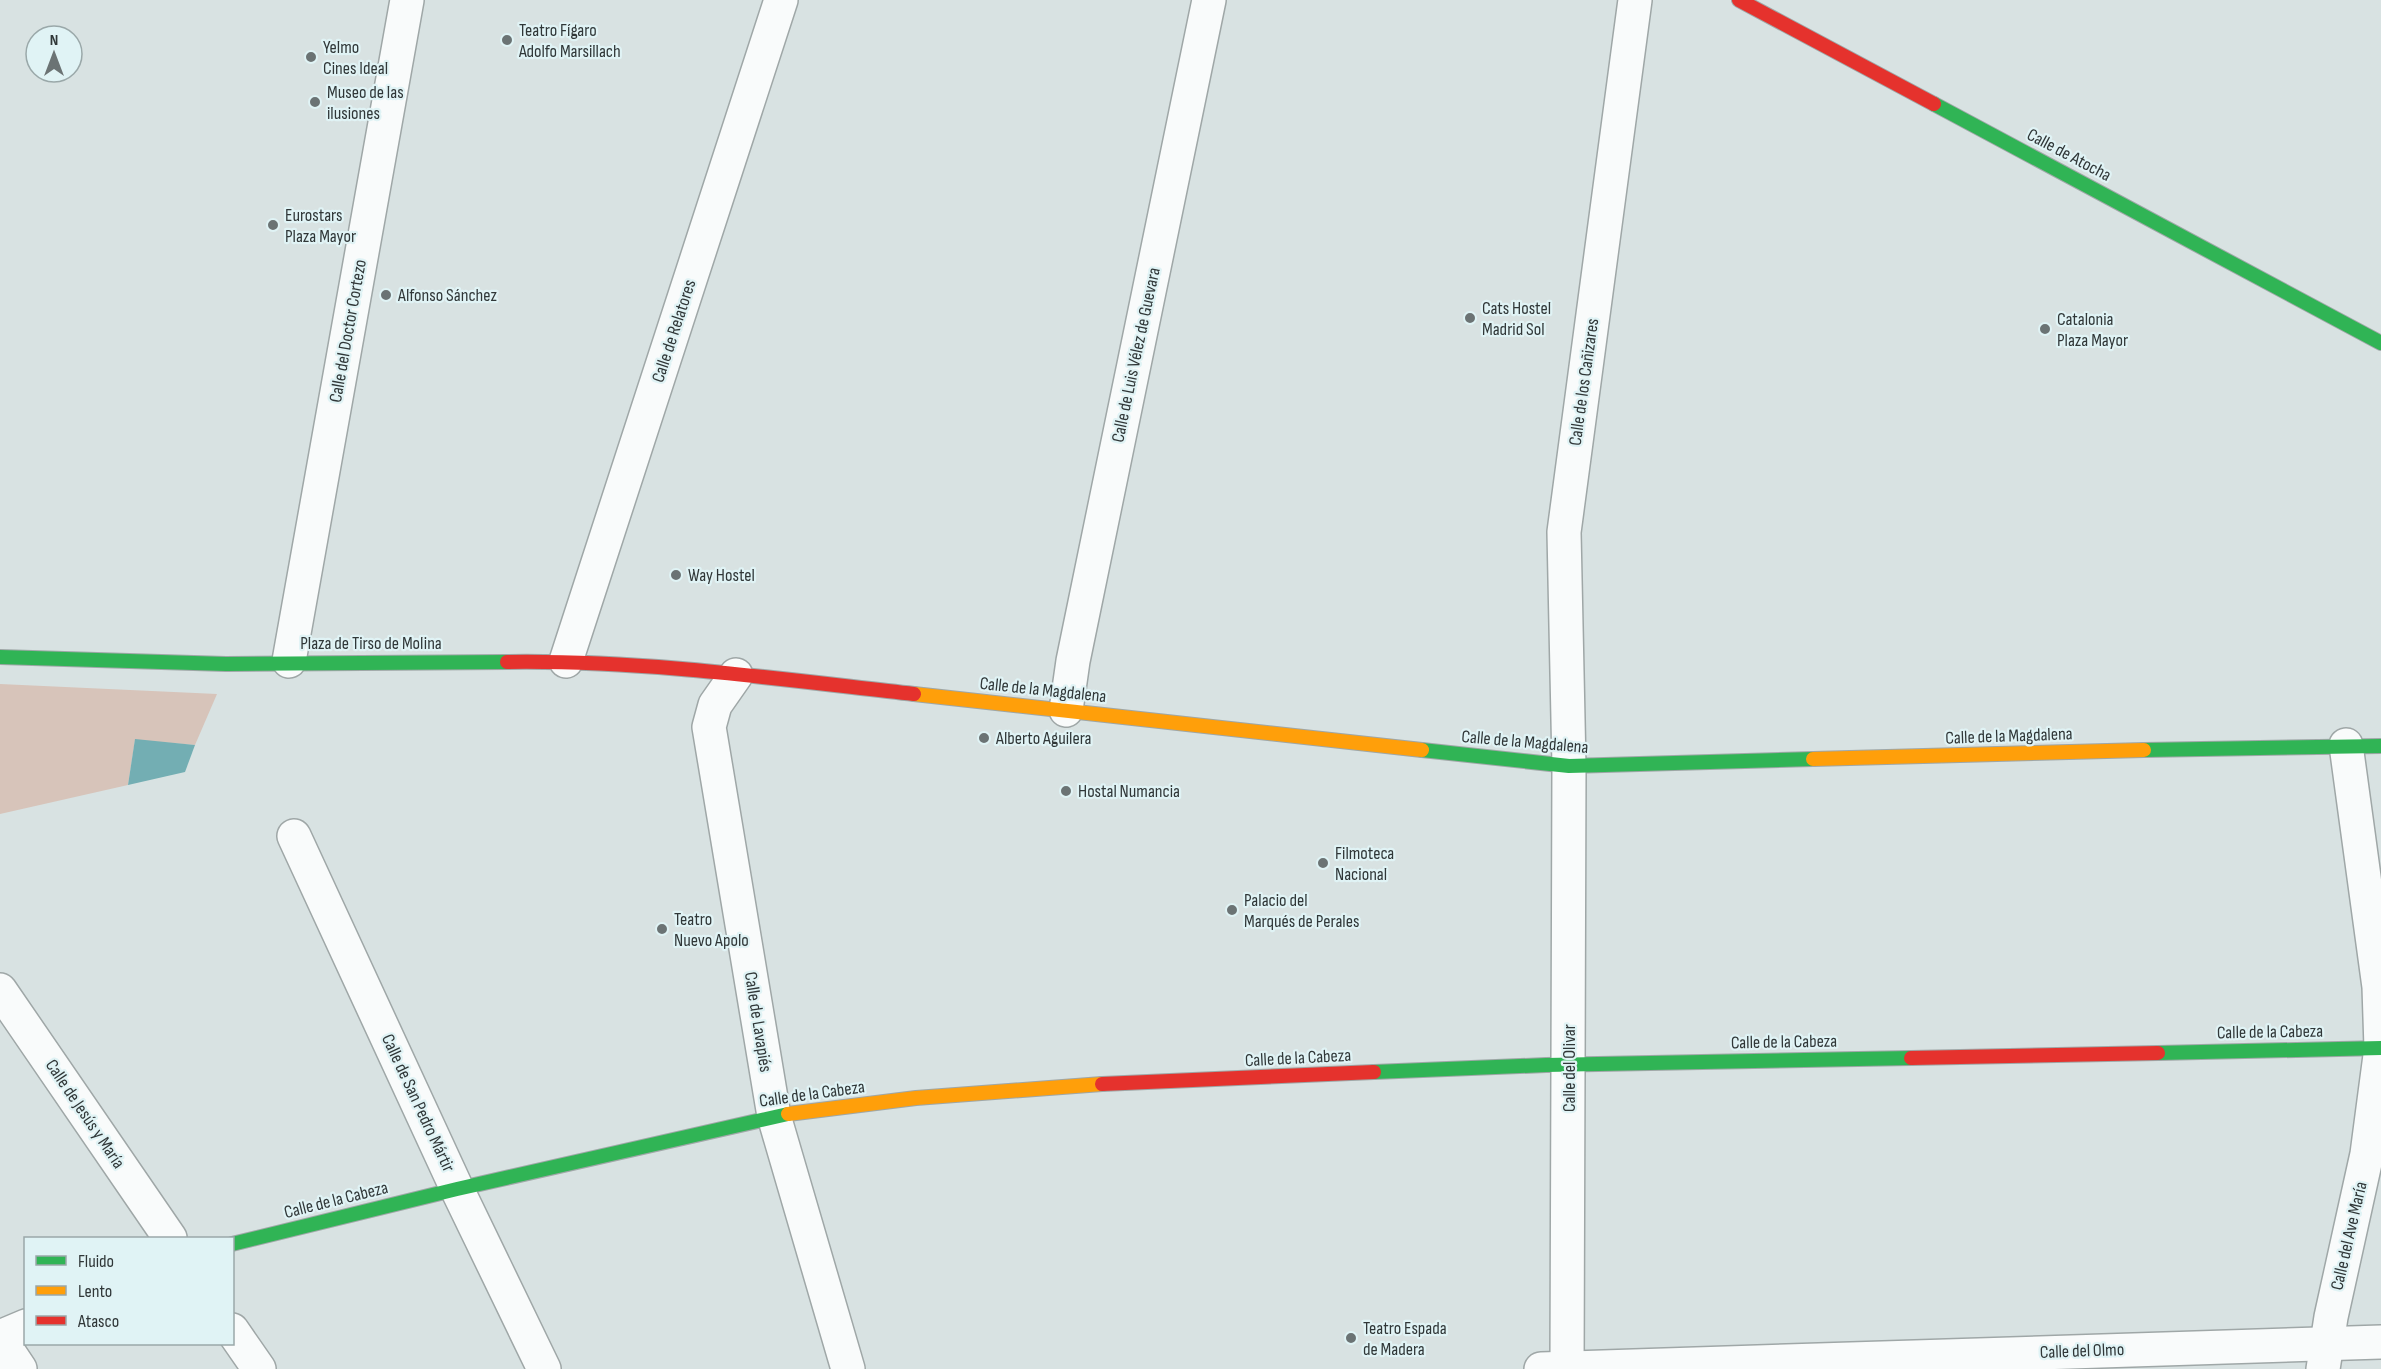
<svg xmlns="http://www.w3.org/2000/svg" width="2381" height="1369" font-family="'Sofia Sans Condensed',sans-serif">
	<rect width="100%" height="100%" fill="#d8e2e2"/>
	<polygon fill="#d7c4ba" points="0,684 217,694 195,745 135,740 128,785 0,814"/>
	<polygon fill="#73aeb3" points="135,739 195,745 185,772 128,785"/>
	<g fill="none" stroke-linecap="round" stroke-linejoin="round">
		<defs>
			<g id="street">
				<polyline points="289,661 407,0"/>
				<polyline points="566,661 781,0"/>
				<polyline points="736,675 715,705 709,727 774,1116 848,1369"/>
				<polyline points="1066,710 1073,661 1209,0"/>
				<polyline points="294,836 457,1189 544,1369"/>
				<polyline points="0,990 170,1238"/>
				<polyline points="232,1330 259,1369"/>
				<polyline points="0,1337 26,1326"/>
				<polyline points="0,1344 6,1348 20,1369"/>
				<polyline points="1541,1369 2381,1342"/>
				<polyline points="1567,1369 1569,766 1564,532 1635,0"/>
				<polyline points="2323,1369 2331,1317 2367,1154 2381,1048 2379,987 2346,745"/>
			</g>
			<g id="fast">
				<polyline points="1934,104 2381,343"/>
				<polyline points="0,657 226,664 507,662"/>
				<polyline points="1422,750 1569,766 1813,759"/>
				<polyline points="2144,750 2381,746"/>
				<polyline points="2158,1053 2381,1048"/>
				<polyline points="1374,1072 1546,1065 1911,1058"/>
				<polyline points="232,1244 457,1189 788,1114"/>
			</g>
			<g id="slow">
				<polyline points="914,694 1422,750"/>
				<polyline points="1813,759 2144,750"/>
				<polyline points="788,1114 916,1098 1102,1084"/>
			</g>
			<g id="jam">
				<polyline points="1739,0 1934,104"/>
				<path d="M507,662c136,-2 272,17 407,32"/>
				<polyline points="1911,1058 2158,1053"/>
				<polyline points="1102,1084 1374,1072"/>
			</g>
		</defs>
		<use href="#street" stroke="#9fa7a7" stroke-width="36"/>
		<use href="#fast" stroke="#9fa7a7" stroke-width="16"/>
		<use href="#slow" stroke="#9fa7a7" stroke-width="16"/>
		<use href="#jam" stroke="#9fa7a7" stroke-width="16"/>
		<use href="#street" stroke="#f9fbfb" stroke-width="33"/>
		<use href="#fast" stroke="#30b455" stroke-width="14"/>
		<use href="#slow" stroke="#ff9f0a" stroke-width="14"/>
		<use href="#jam" stroke="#e5322d" stroke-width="14"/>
	</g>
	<g fill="#6b7374" stroke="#e0f3f5" stroke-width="2">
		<circle cx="507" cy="40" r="6"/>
		<circle cx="311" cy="57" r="6"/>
		<circle cx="315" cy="102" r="6"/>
		<circle cx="273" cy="225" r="6"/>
		<circle cx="386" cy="295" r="6"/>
		<circle cx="1470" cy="318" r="6"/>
		<circle cx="2045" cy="329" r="6"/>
		<circle cx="676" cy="575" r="6"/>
		<circle cx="984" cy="738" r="6"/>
		<circle cx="1066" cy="791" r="6"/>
		<circle cx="1323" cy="863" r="6"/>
		<circle cx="1232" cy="910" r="6"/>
		<circle cx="662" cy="929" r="6"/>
		<circle cx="1351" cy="1338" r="6"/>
	</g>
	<g text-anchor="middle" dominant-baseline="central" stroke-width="4.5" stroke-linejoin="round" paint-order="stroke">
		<g font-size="18" fill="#303738" stroke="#e0f3f5" text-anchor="start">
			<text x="519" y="30">Teatro Fígaro<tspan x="519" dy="21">Adolfo Marsillach</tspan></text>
			<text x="323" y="47">Yelmo<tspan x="323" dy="21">Cines Ideal</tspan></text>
			<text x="327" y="92">Museo de las<tspan x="327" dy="21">ilusiones</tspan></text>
			<text x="285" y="215">Eurostars<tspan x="285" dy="21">Plaza Mayor</tspan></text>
			<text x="398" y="295">Alfonso Sánchez</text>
			<text x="1482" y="308">Cats Hostel<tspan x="1482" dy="21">Madrid Sol</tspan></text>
			<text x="2057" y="319">Catalonia<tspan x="2057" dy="21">Plaza Mayor</tspan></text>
			<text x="688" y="575">Way Hostel</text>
			<text x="996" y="738">Alberto Aguilera</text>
			<text x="1078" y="791">Hostal Numancia</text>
			<text x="1335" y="853">Filmoteca<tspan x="1335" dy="21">Nacional</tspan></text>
			<text x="1244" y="900">Palacio del<tspan x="1244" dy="21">Marqués de Perales</tspan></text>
			<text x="674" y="919">Teatro<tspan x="674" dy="21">Nuevo Apolo</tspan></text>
			<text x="1363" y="1328">Teatro Espada<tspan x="1363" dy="21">de Madera</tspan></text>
		</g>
		<g font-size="18" fill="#303738" stroke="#e0f3f5">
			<text transform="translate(2069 155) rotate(28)">Calle de Atocha</text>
			<text transform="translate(348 331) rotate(-80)">Calle del Doctor Cortezo</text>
			<text transform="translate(674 331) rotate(-72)">Calle de Relatores</text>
			<text transform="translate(1136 355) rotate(-78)">Calle de Luis Vélez de Guevara</text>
			<text transform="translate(1584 382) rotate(-82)">Calle de los Cañizares</text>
			<text x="371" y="643">Plaza de Tirso de Molina</text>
			<text transform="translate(1043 690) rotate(6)">Calle de la Magdalena</text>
			<text transform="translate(2009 736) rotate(-2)">Calle de la Magdalena</text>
			<text transform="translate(1525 742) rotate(5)">Calle de la Magdalena</text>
			<text transform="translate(758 1022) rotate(81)">Calle de Lavapiés</text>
			<text transform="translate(2270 1032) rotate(-1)">Calle de la Cabeza</text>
			<text transform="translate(1784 1042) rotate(-1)">Calle de la Cabeza</text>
			<text transform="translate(1298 1058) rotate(-3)">Calle de la Cabeza</text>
			<text transform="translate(1569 1068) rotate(-90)">Calle del Olivar</text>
			<text transform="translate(812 1094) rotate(-8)">Calle de la Cabeza</text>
			<text transform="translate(418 1103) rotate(65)">Calle de San Pedro Mártir</text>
			<text transform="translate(85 1114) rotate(56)">Calle de Jesús y María</text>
			<text transform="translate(336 1200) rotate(-14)">Calle de la Cabeza</text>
			<text transform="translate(2349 1236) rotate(-77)">Calle del Ave María</text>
			<text transform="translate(2082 1351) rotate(-2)">Calle del Olmo</text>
		</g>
	</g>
	<rect x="24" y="1237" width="210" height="108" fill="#e0f3f5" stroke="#9aa8a9" stroke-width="1.5"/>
	<rect x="36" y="1256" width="30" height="9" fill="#30b455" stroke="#9aa8a9" stroke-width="1.5"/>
	<text x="78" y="1267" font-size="18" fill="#303738">Fluido</text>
	<rect x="36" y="1286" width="30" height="9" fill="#ff9f0a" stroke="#9aa8a9" stroke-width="1.5"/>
	<text x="78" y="1297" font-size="18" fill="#303738">Lento</text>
	<rect x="36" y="1316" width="30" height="9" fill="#e5322d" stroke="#9aa8a9" stroke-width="1.5"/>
	<text x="78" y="1327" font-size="18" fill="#303738">Atasco</text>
	<g transform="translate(54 54)"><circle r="28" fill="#e0f3f5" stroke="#9aa8a9" stroke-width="1.5"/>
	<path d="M0-4.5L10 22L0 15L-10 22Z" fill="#6b7374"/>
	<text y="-9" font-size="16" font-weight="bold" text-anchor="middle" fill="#303738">N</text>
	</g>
</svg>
